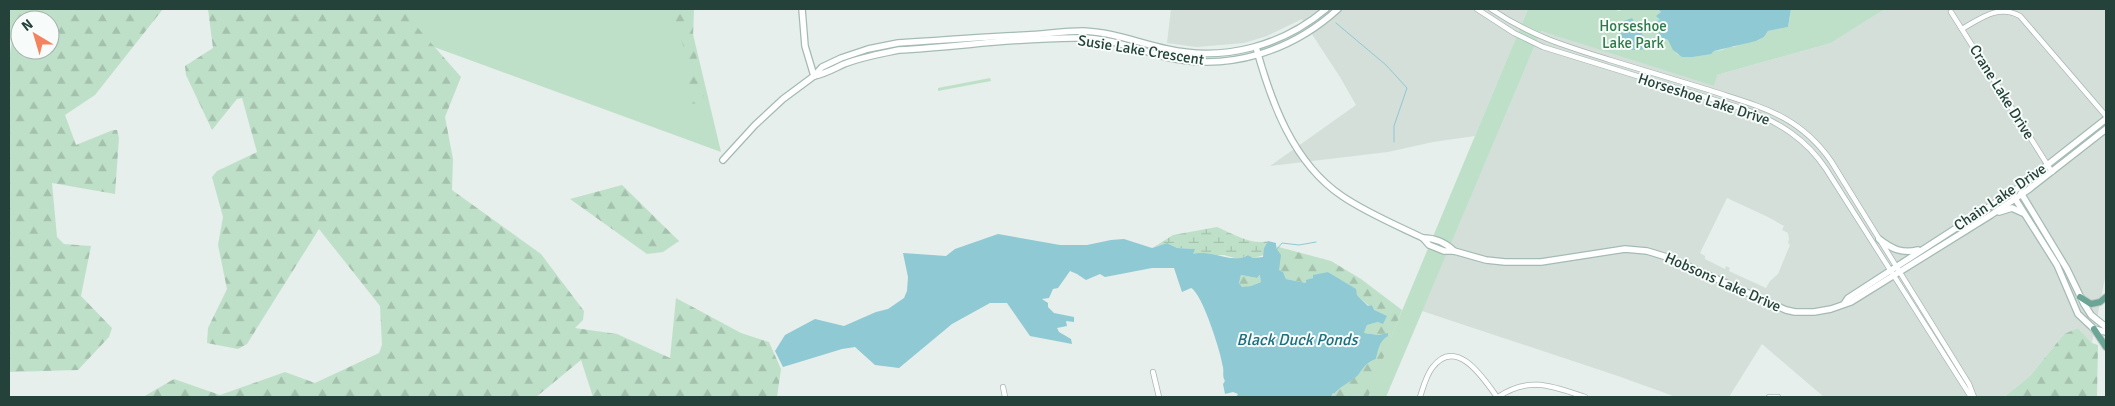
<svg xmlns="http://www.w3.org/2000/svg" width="2115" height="406" font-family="Signika,sans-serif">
	<defs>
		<pattern id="forest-firs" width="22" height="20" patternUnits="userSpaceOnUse" patternTransform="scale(1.25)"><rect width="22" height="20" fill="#bfe0c8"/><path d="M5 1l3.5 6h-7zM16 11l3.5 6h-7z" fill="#a4c1ad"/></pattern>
		<pattern id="wetland-marsh" width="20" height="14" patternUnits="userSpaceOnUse" patternTransform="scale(1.25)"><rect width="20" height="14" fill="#bfe0c8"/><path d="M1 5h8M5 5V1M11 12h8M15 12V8" fill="none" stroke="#a4c1ad"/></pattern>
	</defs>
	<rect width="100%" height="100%" fill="#e6efeb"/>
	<g fill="#d4dfda" fill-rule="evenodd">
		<polygon points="1171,9 1528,9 1475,136 1433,142 1388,152 1270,166 1356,105 1340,77 1302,19 1267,36 1244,43 1197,47 1167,43"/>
		<path d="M1885,9h221v264l-14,70 -14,-15 -14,6 -34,42 -26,21h-180l-62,-53 -33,53h-53l-58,-21 -196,-65 119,-280 176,44 114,-32zM1727,198l41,19 16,9 -2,4 6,3 1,6 -1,4 2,2 -12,29 -8,7 -4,7 -37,-17 1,-3 -4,-2 -1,3 -20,-10v-3l-5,-3z"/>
	</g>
	<g fill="#bfe0c8">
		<polygon points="330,9 687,9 721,152"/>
		<path d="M1528,9h85l6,2 4,-2c11,4 28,-5 38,3l-4,5 3,3 -4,1 5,17 7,2 9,14 16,3 19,-4 2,-2 8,-1 7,-3h5l13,-5 9,-1 8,-4 4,-6 20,-4 3,-18h94l-54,34 -114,32 -3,11 -173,-55 -155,366h-20z"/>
		<polygon points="990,78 991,81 938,91 938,88"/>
	</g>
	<g fill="url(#forest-firs)" fill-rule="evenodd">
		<path d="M9,9h154l-68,86 -30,20 11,30 37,-15h4l2,8 -4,56 -63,-11 5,54 7,7 27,2 -10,50 31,32 -3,9 -31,33 -69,2v-314l3,-16 -3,-4zM20,20h30v30h-30z"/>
		<polygon points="208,9 426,9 410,19 461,77 445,117 453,159 452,190 541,254 584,311 583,320 575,328 617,334 670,358 676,298 741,333 769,342 781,369 777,397 593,397 581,360 536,397 143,397 174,379 220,395 285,372 315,383 379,353 382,345 380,306 319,229 247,344 238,349 207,343 208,328 227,289 218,245 223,217 212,177 217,171 257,152 242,98 237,99 212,130 186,75 185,66 213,48"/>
		<polygon points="670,9 694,9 693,37 705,103 687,104 688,59"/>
		<polygon points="622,185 679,241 663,252 647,254 570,199"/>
		<path d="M1275,246l56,15 30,18 41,31 -34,87h-37l2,-4h2c7,-8 16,-11 23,-19 5,-6 9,-12 18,-15l2,-12 5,-9 -4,-3 -15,-2 3,-8 11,-3 -6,-17 -3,1 -12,-11 -2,-6 -27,-17 -15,6 -7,5 -20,-4 -3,-7 -4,-2v-7z"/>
		<polygon points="1241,275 1257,278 1261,275 1261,282 1251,286 1242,288 1239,283"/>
		<polygon points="2078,328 2092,343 2098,345 2097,397 2004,397 2030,376 2064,334"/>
	</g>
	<path fill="url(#wetland-marsh)" d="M1217,227c14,6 36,19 51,14l-4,7v7l-11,3 -5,-3 -10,4 -14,-4h-32l2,-6 -17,-1 -10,-5 -13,4 19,-12z"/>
	<g fill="#8ec9d4" fill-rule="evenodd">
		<polygon points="1657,9 1791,9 1788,27 1768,31 1764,37 1756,41 1714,51 1711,54 1693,57 1682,57 1673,50 1668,40 1660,37 1655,21 1660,20 1656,16 1661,12"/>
		<path d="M1632,18l19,30c-28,6 -26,-1 -33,-25z"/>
		<path d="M998,234l62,11h27l24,-5 13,-1 28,9 15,-5 10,5 18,1 -2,5c19,-5 40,11 55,1l5,3 10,-1 1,-9 4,-7 8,2v5l5,7 -2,15 4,2 3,7 20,4v-3l7,-2v-3l15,-3 28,17 1,6 11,11 4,-1 2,5 13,6 -4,8 -5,-2 -11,3 -3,8 15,2 9,-2v3c-9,5 -10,14 -12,23 -9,3 -13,9 -18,16 -7,7 -16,10 -23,18h-2l-2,4h-95l2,-3 -5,-2 -8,2 -2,-10 2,-3c-3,-5 -1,-8 -2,-14 -2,-15 -21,-74 -32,-79l-9,4 -8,-24h-22l-47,9 -5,-3 -14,6 -9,-6 -7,-3 -12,17 -5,1 -4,9 -7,1 6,4v4l6,6 20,4v5l-8,-1 1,5 -10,2 2,4 12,7 1,5 -42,-8 -23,-33h-17l-38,21 -53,44 -24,-3 -20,-18 -13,2 -59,18 -8,-16 10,-16 30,-16 29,7 32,-14 12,-3 16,-11 3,-7 1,-14 -5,-24 43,3 9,-7zM1241,275l16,3 3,-3 1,7 -10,4 -9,1 -3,-4z"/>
	</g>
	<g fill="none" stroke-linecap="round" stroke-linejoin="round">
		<g stroke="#8ec9d4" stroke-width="1">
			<polyline points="1336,23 1386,65 1407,88 1394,126 1394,142"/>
			<polyline points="1277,249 1282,243 1299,245 1316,242"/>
		</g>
		<defs>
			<g id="street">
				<path d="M1477,9l37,24 29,14 201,62c35,13 62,30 82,60l145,228"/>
				<path d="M1491,9c40,27 74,37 119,51 33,10 66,20 99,30 51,17 89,24 122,71l138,223 5,13"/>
				<polyline points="1951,12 2052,172"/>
				<path d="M1962,29c19,-11 37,-25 58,-13l86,100"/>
				<polyline points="1153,372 1159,397"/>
				<polyline points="1003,387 1005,397"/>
				<path d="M1420,397c3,-9 6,-21 12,-29 24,-33 52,11 65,29"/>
				<path d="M1498,397c31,-21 54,-11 87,0"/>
				<polyline points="1769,397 1778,397"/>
			</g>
			<g id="secondary">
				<polyline points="802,9 805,46 814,76"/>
				<path d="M1256,47c15,55 37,116 86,149 25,17 54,29 81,42l6,7 15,6h10l32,9 19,2h36l84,-13 22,2 23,7 116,52 9,2h19l17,-3 20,-7 140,-87 37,-25 78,-61"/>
				<path d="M814,76c11,-2 19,-7 30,-12 18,-7 36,-10 55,-14 60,-3 121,-13 182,-12 29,0 57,12 85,19 63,15 126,-6 172,-48"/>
				<path d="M723,160l32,-35 28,-26 31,-23 8,-9 19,-9 27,-9 30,-6c42,-3 85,-6 128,-8 19,-1 38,-4 57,-4 29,1 56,12 84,18 57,13 115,-3 159,-40"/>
				<polyline points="2021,193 2067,269 2084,304 2091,315 2106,327"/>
				<polyline points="2014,197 2057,265 2078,314 2094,329 2106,332"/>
				<polyline points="1999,212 2012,208 2023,213"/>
				<path d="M1423,238c13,0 22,4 31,13"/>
				<path d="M1879,239c13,10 23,15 39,11"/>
				<polyline points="1844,304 1848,298 2018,188 2106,119"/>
			</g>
			<g id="primary">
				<polyline points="2080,297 2091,304 2100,302 2106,297"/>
				<polyline points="2094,329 2106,347"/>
			</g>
		</defs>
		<use href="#street" stroke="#a8b8b2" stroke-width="6"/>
		<use href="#secondary" stroke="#a4bbb3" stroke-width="8"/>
		<use href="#primary" stroke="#c2cac8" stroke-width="8"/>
		<use href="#street" stroke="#fff" stroke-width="4.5"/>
		<use href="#secondary" stroke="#fff" stroke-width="5.5"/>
		<use href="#primary" stroke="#6aa596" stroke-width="6"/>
	</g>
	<g text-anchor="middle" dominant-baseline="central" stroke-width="4" stroke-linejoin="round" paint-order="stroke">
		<g font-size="15" fill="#2d7a4b" stroke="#f7fbf9">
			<text x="1633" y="26">Horseshoe<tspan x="1633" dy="17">Lake Park</tspan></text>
		</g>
		<g font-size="15" fill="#24423a" stroke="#f7fbf9">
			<text transform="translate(1141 50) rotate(9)">Susie Lake Crescent</text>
			<text transform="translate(2002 92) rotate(58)">Crane Lake Drive</text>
			<text transform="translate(1704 99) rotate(18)">Horseshoe Lake Drive</text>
			<text transform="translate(2000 197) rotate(-34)">Chain Lake Drive</text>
			<text transform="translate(1723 282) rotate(24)">Hobsons Lake Drive</text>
		</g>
		<g font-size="16" font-style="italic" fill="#1c6f80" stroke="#f7fbf9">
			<text x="1297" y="340">Black Duck Ponds</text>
		</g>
	</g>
	<rect width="2115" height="406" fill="none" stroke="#24423a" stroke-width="20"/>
	<g transform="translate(35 35) rotate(322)"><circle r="24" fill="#f7fbf9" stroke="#a3b1ad"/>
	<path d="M0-4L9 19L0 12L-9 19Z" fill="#f4845f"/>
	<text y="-8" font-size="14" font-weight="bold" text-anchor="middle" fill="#24423a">N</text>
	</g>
</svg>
